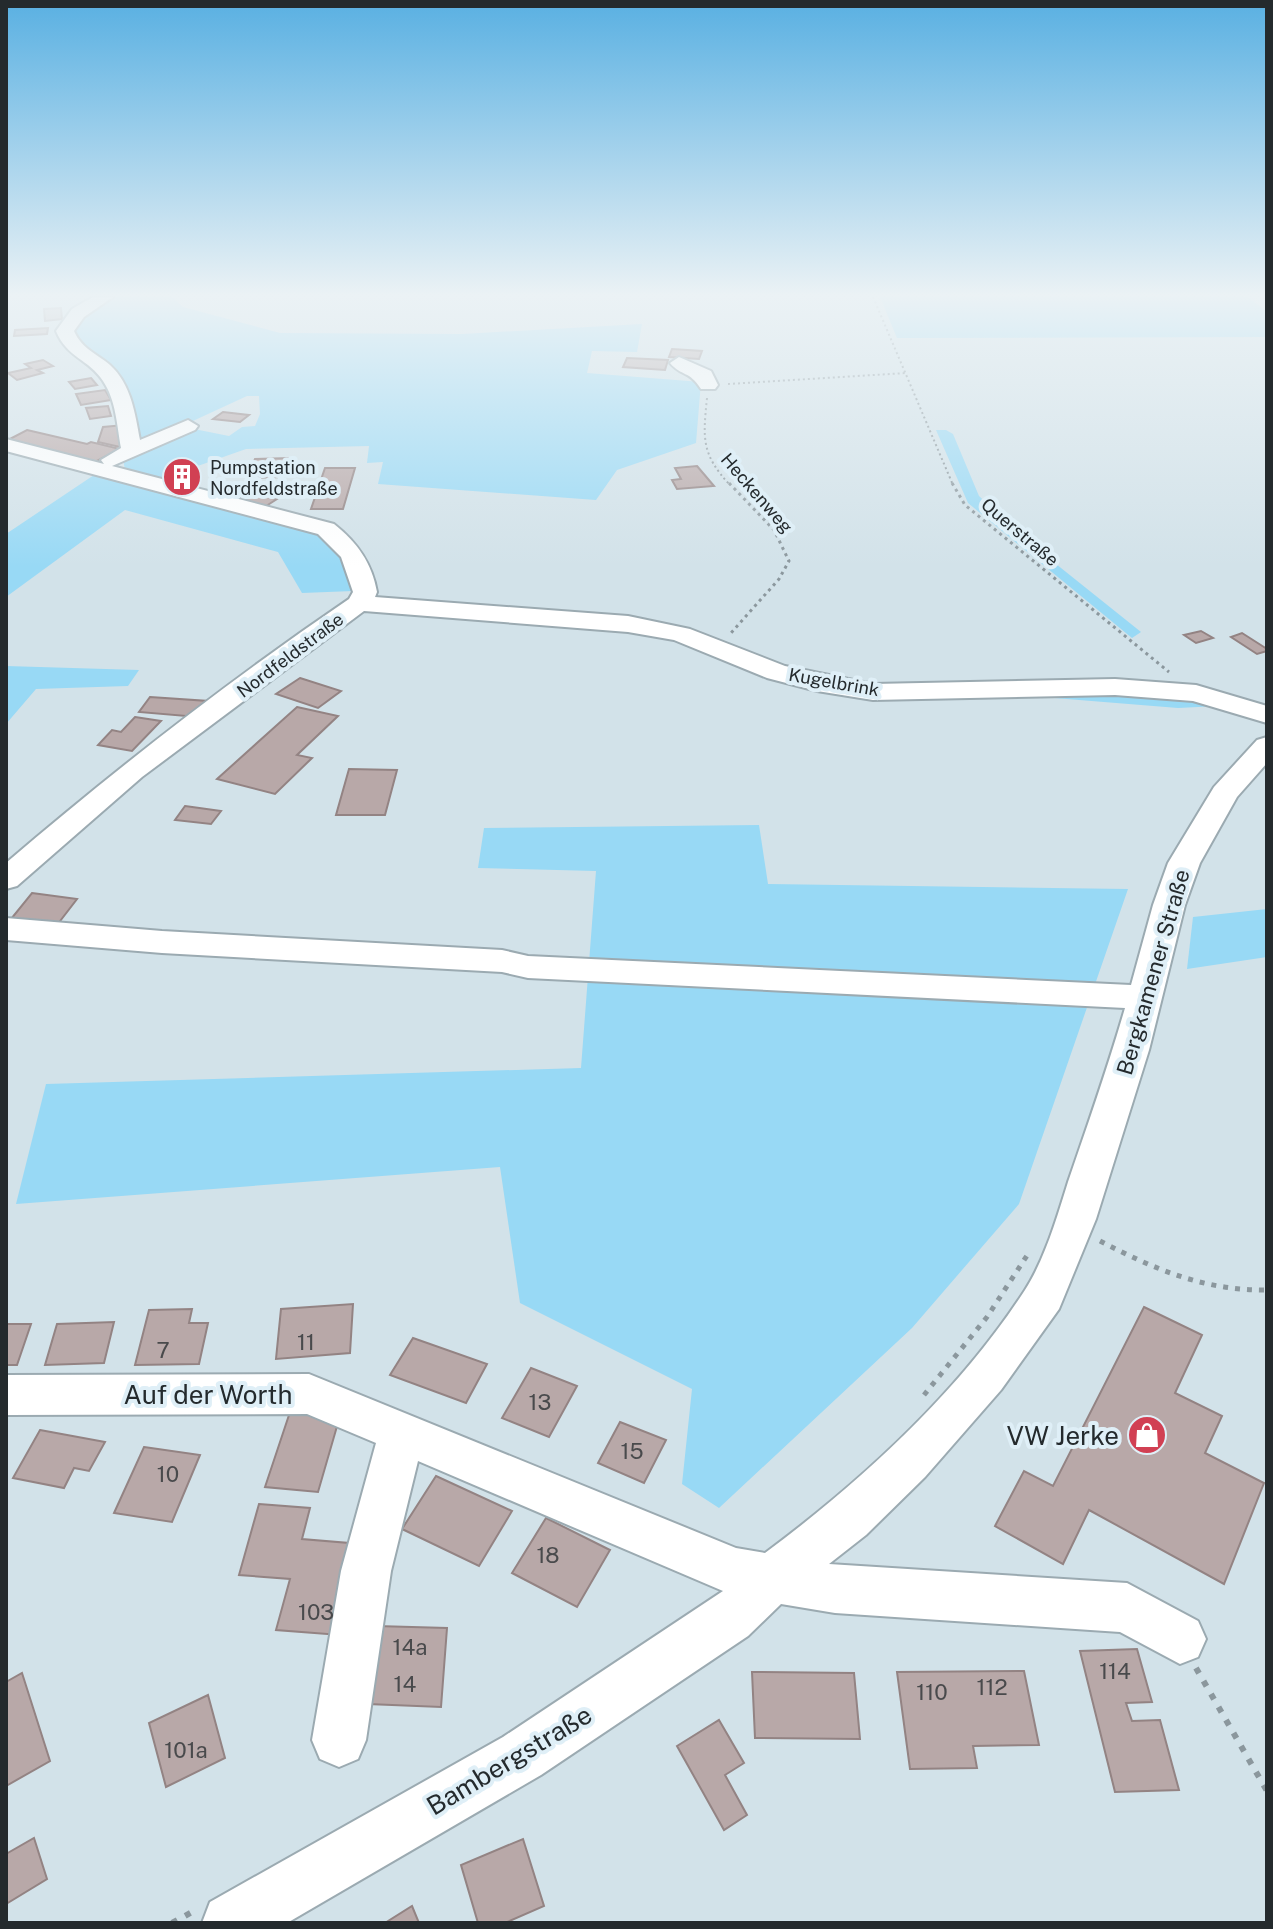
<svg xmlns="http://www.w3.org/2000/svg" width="1273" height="1929" font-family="'Public Sans',sans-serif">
	<rect width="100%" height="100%" fill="#d2e2e9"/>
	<g fill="#98d9f5">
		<polygon points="111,297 172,297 183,307 280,333 462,334 642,324 637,352 592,351 587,373 701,382 696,443 617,470 596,500 378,484 383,462 367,463 369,446 246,449 155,481 125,470 123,459 189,428 229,436 242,427 255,426 260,414 259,396 247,396 182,426 136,442 127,407 77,345 71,331 75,321"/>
		<polygon points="880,297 1248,297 1267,312 1267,337 897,338"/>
		<polygon points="936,430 946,430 953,434 979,496 1026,540 1141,632 1132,638 968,503"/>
		<path d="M94,475l222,58c23,16 32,30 37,58l-51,2 -24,-41 -153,-42 -119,87v-63z"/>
		<polygon points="6,666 139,670 128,686 36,689 6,724"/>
		<polygon points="1043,692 1152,693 1218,706 1178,708 1042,697"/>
		<polygon points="759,825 768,884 1128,889 1019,1204 912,1328 719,1508 682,1484 692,1389 520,1303 500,1167 16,1204 46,1084 581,1068 596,871 478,868 484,828"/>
		<polygon points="1267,909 1267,957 1187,969 1193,917"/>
	</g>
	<g fill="#b8a8a8" stroke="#938383" stroke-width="2">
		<polygon points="61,308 62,319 45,321 44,309"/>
		<polygon points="48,328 47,334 14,336 15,330"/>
		<polygon points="672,349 702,351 699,359 669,357"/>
		<polygon points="627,358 668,360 665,370 623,367"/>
		<polygon points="43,360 53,366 37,370 43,373 17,380 8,373 31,368 25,364"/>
		<polygon points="91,378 97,385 75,389 69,382"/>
		<polygon points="105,390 111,400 81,405 76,394"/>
		<polygon points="108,406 111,416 90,419 86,408"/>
		<polygon points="223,412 249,415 240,422 213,419"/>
		<polygon points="124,425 120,447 98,442 103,427"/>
		<polygon points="27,430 87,444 91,442 120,449 95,462 6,441"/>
		<polygon points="290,458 284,477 247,478 255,459"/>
		<polygon points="697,466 714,486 677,489 672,480 681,479 675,468"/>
		<polygon points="325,468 355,468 343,509 311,509"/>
		<polygon points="230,489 277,499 263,508 216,498"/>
		<polygon points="1201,631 1213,638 1196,643 1184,635"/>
		<polygon points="1242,633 1267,649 1267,651 1257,654 1231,637"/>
		<polygon points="300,678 341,691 318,708 276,694"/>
		<polygon points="150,697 208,701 198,717 139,712"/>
		<polygon points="297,707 338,716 297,755 312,758 275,794 217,779"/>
		<polygon points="135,717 161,721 132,751 98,745 112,730 121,732"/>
		<polygon points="349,769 397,770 385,815 336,815"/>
		<polygon points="185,806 221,811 211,824 175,820"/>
		<polygon points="32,893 77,899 57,925 11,919"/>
		<polygon points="353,1304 350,1353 276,1359 281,1309"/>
		<polygon points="1144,1307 1202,1335 1175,1393 1222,1416 1205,1453 1264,1483 1224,1584 1089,1510 1063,1564 995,1526 1024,1471 1053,1486"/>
		<polygon points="192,1309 189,1323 208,1323 199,1364 135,1365 149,1310"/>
		<polygon points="114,1322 104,1363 45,1365 57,1324"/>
		<polygon points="6,1324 31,1324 17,1365 6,1365"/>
		<polygon points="413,1338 487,1364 466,1403 390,1375"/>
		<polygon points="531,1368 577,1386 549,1437 502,1418"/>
		<polygon points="290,1412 340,1416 318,1492 265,1487"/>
		<polygon points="620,1422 666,1440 644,1483 598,1463"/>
		<polygon points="40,1430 105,1442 89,1471 74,1468 64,1488 13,1478"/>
		<polygon points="144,1447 200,1455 172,1522 114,1513"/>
		<polygon points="436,1476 512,1511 479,1566 402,1529"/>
		<polygon points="259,1504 310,1508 302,1539 361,1544 340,1635 276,1630 290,1579 239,1575"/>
		<polygon points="546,1518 610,1550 577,1607 512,1573"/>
		<polygon points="376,1626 447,1628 441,1707 368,1704"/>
		<polygon points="1137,1649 1152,1702 1126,1703 1132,1721 1160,1720 1179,1790 1115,1792 1080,1651"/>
		<polygon points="1024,1671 1039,1745 973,1746 977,1768 910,1769 897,1672"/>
		<polygon points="752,1672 854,1673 860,1739 755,1738"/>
		<polygon points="22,1673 50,1761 6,1786 6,1682"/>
		<polygon points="208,1695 225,1758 166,1787 149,1723"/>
		<polygon points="719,1720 744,1763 725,1775 747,1815 724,1830 677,1746"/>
		<polygon points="34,1838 47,1879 6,1904 6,1854"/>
		<polygon points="523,1839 544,1906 505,1923 478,1923 461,1865"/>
		<polygon points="412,1906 419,1923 385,1923"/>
	</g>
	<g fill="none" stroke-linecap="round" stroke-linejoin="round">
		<defs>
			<g id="minor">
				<path d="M93,297h20l-29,20 -10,14c8,18 22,22 36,34 21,19 25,48 30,75l48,-20 10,6 -3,4 -83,36 222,58c23,18 38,39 43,68l-2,5 253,19 62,13 95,37 88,18 242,-5 81,6 71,21v17l-74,-22 -78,-6 -242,5 -56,-9 -50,-13 -93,-38 -46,-8 -264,-21 -222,166 -125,109 -11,3v-26c110,-94 224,-183 343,-264l4,-7 -12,-35 -23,-23 -312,-83v-12l98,25 -3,-4 20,-12c-4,-22 -5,-48 -18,-67 -14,-22 -36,-23 -47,-50l16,-22z"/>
				<path d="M679,357l32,14 7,14 -3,4h-14c-12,-19 -19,-12 -31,-26z"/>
				<path d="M1267,737v26l-30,34 -37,66 -15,42 -36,145 -53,169 -37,90 -58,81 -76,87 -59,58 -37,29 298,19 71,38 8,18 -8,18 -18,7 -60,-32 -285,-19 -54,-9 -33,32 -207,139 -254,148h-85l8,-21 293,-165 220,-146 -305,-130 -27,110 -25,169 -8,19 -19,8 -19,-8 -8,-19 29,-169 35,-128 -69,-29 -301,1v-40l303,-1 427,174 29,5c97,-72 194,-161 260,-263 20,-31 32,-73 43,-108 20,-58 40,-115 57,-174l-597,-30 -26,-6 -340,-19 -156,-13v-22l156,13 340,19 26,6 603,29 22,-80 15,-42 46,-76 43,-47z"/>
			</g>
		</defs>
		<use href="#minor" stroke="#9baab1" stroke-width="4"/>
		<g stroke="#8b979d" stroke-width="2" stroke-dasharray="2 3" stroke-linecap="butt">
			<polyline points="873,297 953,485"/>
			<polyline points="728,384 906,373"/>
			<path d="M707,398c-4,40 -6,56 23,87"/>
		</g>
		<g stroke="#8b979d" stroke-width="3" stroke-dasharray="3 4" stroke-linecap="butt">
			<polyline points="729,483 774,530 789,561 779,579 731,633"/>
			<polyline points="952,483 965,505 1169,672"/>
		</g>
		<g stroke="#8b979d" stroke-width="5" stroke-dasharray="5 7" stroke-linecap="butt">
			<path d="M1100,1241c54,28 105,50 167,49"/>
			<polyline points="924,1395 987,1317 1028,1254"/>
		</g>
		<g stroke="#8b979d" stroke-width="6" stroke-dasharray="6 9" stroke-linecap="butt">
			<polyline points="1196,1668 1267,1791"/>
			<polyline points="172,1923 192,1912"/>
		</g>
		<use href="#minor" fill="#fff" fill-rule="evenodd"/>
	</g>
	<linearGradient id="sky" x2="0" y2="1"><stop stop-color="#59b0e2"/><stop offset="0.52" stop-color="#ebf2f5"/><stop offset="1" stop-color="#ebf2f5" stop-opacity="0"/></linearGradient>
	<rect width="1273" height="567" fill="url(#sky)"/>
	<defs>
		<symbol id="building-disc" viewBox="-11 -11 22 22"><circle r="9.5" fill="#d14053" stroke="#dfeff7"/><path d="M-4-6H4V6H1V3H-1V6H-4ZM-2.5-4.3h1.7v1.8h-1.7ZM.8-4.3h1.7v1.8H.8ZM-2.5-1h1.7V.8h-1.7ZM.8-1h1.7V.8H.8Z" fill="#fff"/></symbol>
		<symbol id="shop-disc" viewBox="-11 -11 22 22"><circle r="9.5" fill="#d14053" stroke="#dfeff7"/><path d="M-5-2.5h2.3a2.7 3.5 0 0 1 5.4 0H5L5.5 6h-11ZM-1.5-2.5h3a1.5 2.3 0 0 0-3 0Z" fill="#fff"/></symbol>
	</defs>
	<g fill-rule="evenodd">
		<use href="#building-disc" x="160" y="455" width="44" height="44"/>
		<use href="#shop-disc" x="1125" y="1413" width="44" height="44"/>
	</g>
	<g text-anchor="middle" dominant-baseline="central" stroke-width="8" stroke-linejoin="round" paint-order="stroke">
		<g font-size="18" fill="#242a2d" stroke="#dfeff7" text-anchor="start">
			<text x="210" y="467">Pumpstation<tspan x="210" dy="21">Nordfeldstraße</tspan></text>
		</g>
		<g font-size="18" fill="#242a2d" stroke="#dfeff7">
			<text transform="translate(757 493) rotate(49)">Heckenweg</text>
			<text transform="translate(1020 532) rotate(40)">Querstraße</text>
			<text transform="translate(290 655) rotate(-37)">Nordfeldstraße</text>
			<text transform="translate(834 682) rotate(10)">Kugelbrink</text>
		</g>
		<g font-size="22" fill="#242a2d" stroke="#dfeff7">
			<text transform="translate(1153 972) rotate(-74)">Bergkamener Straße</text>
		</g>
		<g font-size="22" fill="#494a4c">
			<text x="306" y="1342">11</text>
			<text x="163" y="1350">7</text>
			<text x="540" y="1402">13</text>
			<text x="632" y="1451">15</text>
			<text x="168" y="1474">10</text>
			<text x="548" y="1555">18</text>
			<text x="316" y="1612">103</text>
			<text x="410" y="1647">14a</text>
			<text x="1115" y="1671">114</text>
			<text x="405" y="1684">14</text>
			<text x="992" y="1687">112</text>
			<text x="932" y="1692">110</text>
			<text x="186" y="1750">101a</text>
		</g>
		<g font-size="26" fill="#242a2d" stroke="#dfeff7">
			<text x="208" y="1394">Auf der Worth</text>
			<text transform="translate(509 1760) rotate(-31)">Bambergstraße</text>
		</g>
		<g font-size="26" fill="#242a2d" stroke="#dfeff7" text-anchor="end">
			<text x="1119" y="1435">VW Jerke</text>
		</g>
	</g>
	<rect width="1273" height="1929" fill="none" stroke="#242a2d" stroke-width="16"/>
</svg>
